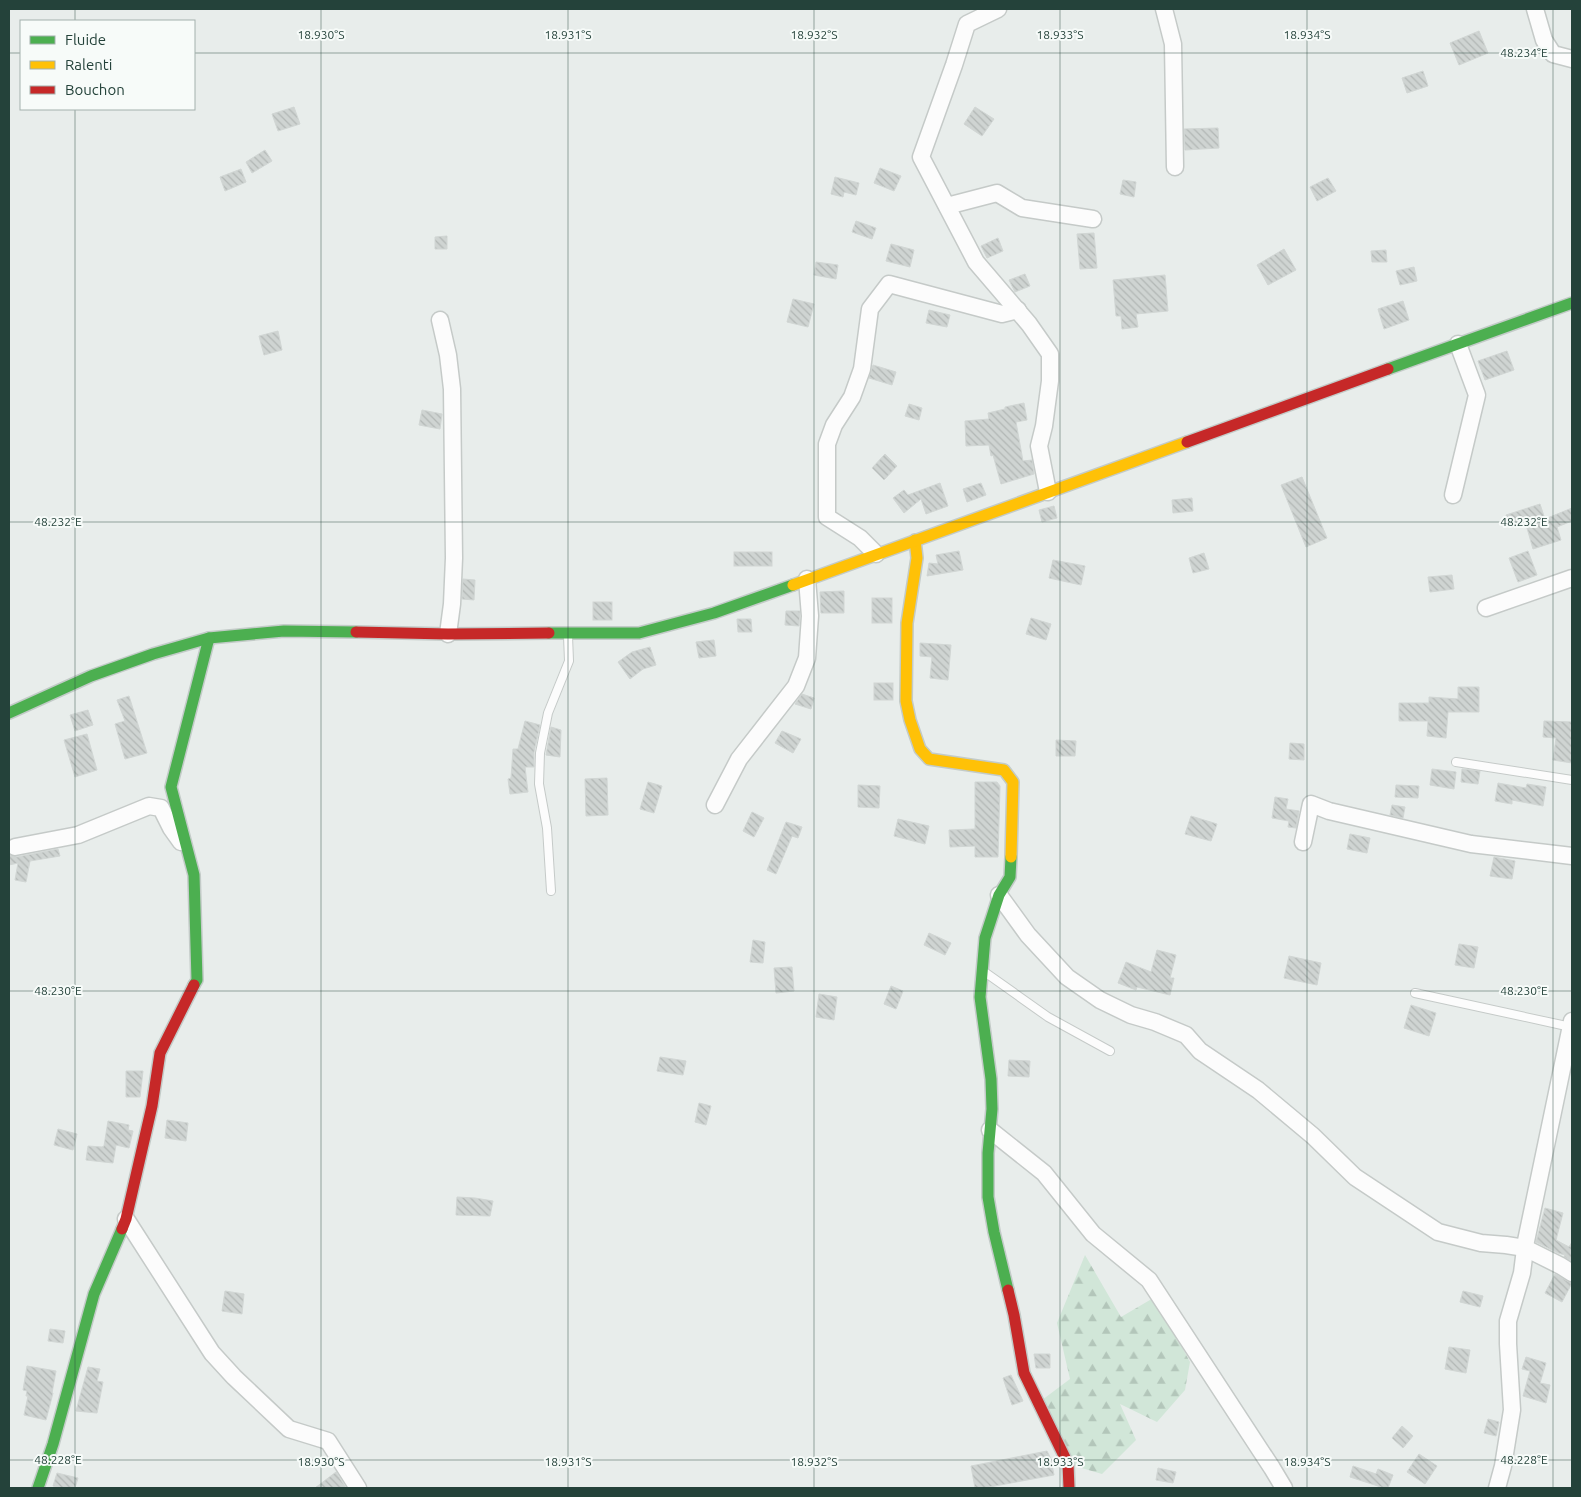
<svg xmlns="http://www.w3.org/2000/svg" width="1581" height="1497" font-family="Ubuntu,sans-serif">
	<defs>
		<pattern id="forest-firs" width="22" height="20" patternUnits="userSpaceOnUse" patternTransform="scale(1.25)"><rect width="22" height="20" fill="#d1e6d8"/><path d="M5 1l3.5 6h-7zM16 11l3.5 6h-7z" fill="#b3c6ba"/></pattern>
		<pattern id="building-back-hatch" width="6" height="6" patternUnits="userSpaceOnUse" patternTransform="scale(1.25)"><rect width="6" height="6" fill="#cfd4d2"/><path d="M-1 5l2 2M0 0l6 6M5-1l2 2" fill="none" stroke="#b2b7b5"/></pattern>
	</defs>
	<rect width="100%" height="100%" fill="#e8edeb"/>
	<polygon fill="url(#forest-firs)" points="1085,1255 1121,1317 1155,1297 1190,1362 1185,1390 1157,1422 1120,1404 1136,1440 1102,1474 1068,1464 1038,1403 1070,1379 1057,1323"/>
	<g fill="url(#building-back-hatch)" stroke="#d1d6d4">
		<polygon points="1479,31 1488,53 1459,65 1450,43"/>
		<polygon points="1423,71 1428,86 1407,93 1402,78"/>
		<polygon points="294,107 300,124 278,131 272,114"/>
		<polygon points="975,107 994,119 982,136 964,124"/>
		<polygon points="1218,128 1219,148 1185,150 1184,129"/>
		<polygon points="265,150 272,161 252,173 246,162"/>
		<polygon points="880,168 901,176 894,191 874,183"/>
		<polygon points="241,169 246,182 225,191 220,177"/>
		<polygon points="835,177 859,183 856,195 844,192 843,197 831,194"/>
		<polygon points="1328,178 1336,191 1317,201 1310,187"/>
		<polygon points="1123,180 1136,182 1134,197 1120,194"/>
		<polygon points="856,221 876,228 872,239 852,232"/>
		<polygon points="1094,233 1097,268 1080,269 1077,234"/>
		<polygon points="447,236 447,249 435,249 435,237"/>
		<polygon points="998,238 1003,251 987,258 981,246"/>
		<polygon points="891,244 914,250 910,267 886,261"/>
		<polygon points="1284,249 1296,270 1268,285 1257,265"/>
		<polygon points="1386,250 1387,262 1372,262 1371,251"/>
		<polygon points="816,262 838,265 836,279 814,275"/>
		<polygon points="1414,267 1417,281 1400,285 1396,271"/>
		<polygon points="1025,274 1030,286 1015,292 1009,280"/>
		<polygon points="1165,275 1168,311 1136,314 1138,327 1122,329 1121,316 1116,316 1113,280"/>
		<polygon points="793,299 814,304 808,327 787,322"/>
		<polygon points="1403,301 1409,320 1384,329 1378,309"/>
		<polygon points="929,310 950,315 947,327 926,323"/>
		<polygon points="278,331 282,350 264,355 259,336"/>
		<polygon points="1507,351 1514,370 1485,380 1478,361"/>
		<polygon points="873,365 896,372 892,385 869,378"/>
		<polygon points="1024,403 1027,420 1016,422 1023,461 1032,460 1034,474 1001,484 993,455 991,456 989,445 966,446 965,421 989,419 988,413 1005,409 1005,407"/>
		<polygon points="909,404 922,408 919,420 905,416"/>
		<polygon points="422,410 442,414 440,429 419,425"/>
		<polygon points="885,454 897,466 884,480 872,468"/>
		<polygon points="1302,477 1327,538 1306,547 1281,485"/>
		<polygon points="940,483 948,506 926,514 921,499 904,513 893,498 904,490 908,495"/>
		<polygon points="981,483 986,495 967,502 963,489"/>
		<polygon points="1192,498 1193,511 1173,513 1172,500"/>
		<polygon points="1540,504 1545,519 1572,508 1572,521 1557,527 1561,540 1533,549 1525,521 1510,526 1506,515"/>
		<polygon points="1054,506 1057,518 1042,522 1039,510"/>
		<polygon points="959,551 963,570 927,576 929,563 938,564 936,555"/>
		<polygon points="1528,551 1537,575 1518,582 1509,558"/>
		<rect x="734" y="552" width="38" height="14"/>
		<polygon points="1204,553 1209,569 1193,573 1189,558"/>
		<polygon points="1053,560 1085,566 1081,585 1049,578"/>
		<polygon points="1452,575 1454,589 1430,592 1428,577"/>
		<polygon points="463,579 475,580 474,600 462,599"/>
		<polygon points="844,591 844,613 821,613 820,592"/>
		<rect x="872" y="598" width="20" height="25"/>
		<rect x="593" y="602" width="19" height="18"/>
		<polygon points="786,611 800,611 799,626 785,625"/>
		<polygon points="1031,618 1051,624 1046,640 1026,634"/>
		<polygon points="737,619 751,619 752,632 738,632"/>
		<polygon points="714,640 716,656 699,658 696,642"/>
		<polygon points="920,643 951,645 948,680 930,678 932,657 920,656"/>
		<polygon points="650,647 656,665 643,669 630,679 618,662 632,652"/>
		<rect x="874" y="683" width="19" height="17"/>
		<polygon points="1458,687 1479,687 1479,712 1448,712 1446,738 1427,736 1428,721 1399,721 1399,703 1429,703 1429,697 1458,699"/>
		<polygon points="802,694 814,698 811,709 795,704"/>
		<polygon points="129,696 147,753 125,759 115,724 125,721 117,700"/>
		<polygon points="88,710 93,725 75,731 70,715"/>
		<polygon points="525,721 540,725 534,752 534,767 525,767 528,792 510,794 508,779 511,778 513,749 518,749"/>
		<polygon points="1544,721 1572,722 1572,763 1553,760 1556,738 1543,737"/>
		<polygon points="551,727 561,730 560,757 546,755"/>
		<polygon points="782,731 801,739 793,753 775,743"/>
		<polygon points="87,734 97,770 75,777 64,740"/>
		<polygon points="1056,740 1076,741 1075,756 1056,756"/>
		<polygon points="1290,743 1304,744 1304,760 1289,759"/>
		<polygon points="1432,769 1456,772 1454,789 1430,785"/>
		<polygon points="1462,769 1480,771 1478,784 1461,782"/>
		<polygon points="607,778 608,815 586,816 585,779"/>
		<polygon points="648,782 662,786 654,813 640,809"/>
		<polygon points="975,782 997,782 1000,786 998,857 975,857 975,846 950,847 949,830 975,829"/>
		<polygon points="1498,783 1526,788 1527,784 1546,787 1543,806 1512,800 1512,804 1495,801"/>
		<polygon points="858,785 880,786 879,808 858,807"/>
		<polygon points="1396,785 1419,786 1418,798 1395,797"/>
		<polygon points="1275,797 1288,799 1286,809 1299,811 1296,828 1288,827 1289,821 1272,818"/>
		<polygon points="1392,805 1405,807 1403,818 1390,815"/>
		<polygon points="752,812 764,818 754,837 743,831"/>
		<polygon points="1191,816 1217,824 1211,841 1185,834"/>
		<polygon points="898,819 929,826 925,844 894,836"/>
		<polygon points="786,822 802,827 798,838 792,836 776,874 767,870"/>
		<polygon points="1350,834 1370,838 1367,853 1347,849"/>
		<polygon points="58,849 60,856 30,861 26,882 15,880 18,863 9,865 9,855 17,857"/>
		<polygon points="1494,857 1515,861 1512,879 1490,876"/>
		<polygon points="929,933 951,943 945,955 924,945"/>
		<polygon points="753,940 765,942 763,963 750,962"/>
		<polygon points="1459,944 1478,947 1474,968 1455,965"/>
		<polygon points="1157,950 1176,955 1170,978 1174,978 1170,995 1137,987 1136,990 1118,983 1126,962 1151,972"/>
		<polygon points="1289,956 1321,963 1317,985 1284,978"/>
		<polygon points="792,967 794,991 776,993 774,968"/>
		<polygon points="891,986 903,991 896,1009 884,1004"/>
		<polygon points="819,994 837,997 834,1020 816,1017"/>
		<polygon points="1411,1005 1436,1013 1429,1036 1404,1028"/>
		<polygon points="660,1057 686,1061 683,1075 657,1071"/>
		<polygon points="1009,1060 1030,1061 1029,1077 1008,1076"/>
		<polygon points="126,1071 143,1071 140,1097 126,1097"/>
		<polygon points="699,1103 711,1106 706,1125 695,1122"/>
		<polygon points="167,1120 188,1123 186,1141 165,1138"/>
		<polygon points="108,1121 129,1125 128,1130 133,1131 129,1148 116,1145 113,1163 86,1160 88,1146 102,1147 104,1146"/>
		<polygon points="58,1129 77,1134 73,1150 54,1145"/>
		<polygon points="457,1197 475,1198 493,1201 490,1216 456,1215"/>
		<polygon points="1545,1208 1563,1213 1556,1240 1569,1247 1572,1242 1572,1261 1564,1257 1565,1255 1558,1253 1536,1242"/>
		<polygon points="1555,1274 1567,1281 1572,1283 1562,1302 1545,1293"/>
		<polygon points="225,1291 244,1294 242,1314 222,1311"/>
		<polygon points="1463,1291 1483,1296 1480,1307 1460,1302"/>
		<polygon points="50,1329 65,1331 63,1343 48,1341"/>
		<polygon points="1449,1347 1470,1350 1466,1373 1445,1369"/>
		<polygon points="1034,1354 1050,1354 1050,1368 1036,1368"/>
		<polygon points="1526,1357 1546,1363 1540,1383 1550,1385 1546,1403 1523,1396 1530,1371 1522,1369"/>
		<polygon points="27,1366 56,1371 52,1393 53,1393 46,1420 24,1415 28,1396 26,1396 27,1391 23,1390"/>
		<polygon points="88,1367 100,1369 97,1381 103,1382 97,1413 76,1411"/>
		<polygon points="1011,1375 1023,1401 1012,1405 1003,1378"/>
		<polygon points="1488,1419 1499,1422 1496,1436 1484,1433"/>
		<polygon points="1402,1426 1413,1436 1403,1448 1392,1438"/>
		<polygon points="1047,1451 1051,1459 1054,1475 984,1488 975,1488 971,1466"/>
		<polygon points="1419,1454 1437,1466 1425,1484 1407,1472"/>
		<polygon points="1353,1466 1376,1474 1378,1469 1393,1475 1388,1488 1384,1488 1350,1477"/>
		<polygon points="1158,1468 1176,1472 1173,1483 1156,1480"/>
		<polygon points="336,1472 346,1488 315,1488"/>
		<polygon points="57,1473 78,1478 75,1488 64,1488 53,1486"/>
	</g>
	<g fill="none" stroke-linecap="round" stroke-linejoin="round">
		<defs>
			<g id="lane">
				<polyline points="1456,762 1572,780"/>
				<polyline points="551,891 547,828 539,784 540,753 548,713 569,661 568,636"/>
				<polyline points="986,973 1048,1017 1110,1051"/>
				<polyline points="1415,993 1571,1027"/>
			</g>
			<g id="street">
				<polyline points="998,9 967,24 954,65 921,157 976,262 1029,324 1050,354 1050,381 1044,426 1039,446 1048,492"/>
				<polyline points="1164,9 1173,44 1175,167"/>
				<polyline points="1535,9 1544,40 1553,54 1572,59"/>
				<polyline points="947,206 997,193 1022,208 1093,219"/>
				<polyline points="440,320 448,355 452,389 454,558 452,604 448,634"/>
				<polyline points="1453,495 1477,395 1458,344"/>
				<polyline points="876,554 860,538 827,517 827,444 834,425 852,397 862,369 870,309 889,284 1002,314 1018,310"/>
				<polyline points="1486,608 1572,578"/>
				<polyline points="715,805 739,759 796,686 807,658 810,616 807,579"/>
				<polyline points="1303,842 1311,804 1329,811 1471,844 1572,856"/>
				<polyline points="15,847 78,835 149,806 161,808 171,828 181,842"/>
				<polyline points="999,895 1028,935 1067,977 1100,1000 1131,1015 1155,1022 1186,1035 1200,1051 1258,1090 1313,1136 1355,1177 1438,1232 1481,1243 1506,1245 1525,1248 1561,1266 1572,1273"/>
				<polyline points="990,1130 1044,1173 1093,1234 1149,1280 1272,1468 1284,1488"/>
				<polyline points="126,1219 212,1353 234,1377 289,1429 328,1441 358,1488"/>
				<polyline points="1497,1488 1503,1466 1512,1410 1508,1344 1508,1321 1522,1273 1526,1241 1572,1021"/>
			</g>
			<g id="fast">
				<polyline points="1388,369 1572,303"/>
				<polyline points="549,633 639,633 714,613 793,585"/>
				<polyline points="9,713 91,676 153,654 209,638 284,631 356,632"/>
				<polyline points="194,985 197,980 194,875 171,787 209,638"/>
				<polyline points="1008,1290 994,1232 988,1197 988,1153 992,1109 991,1079 980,997 985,938 999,895 1010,877 1011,857"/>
				<polyline points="38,1488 53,1444 94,1294 122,1229"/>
			</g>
			<g id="slow">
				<polyline points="915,540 917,558 907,623 906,701 910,720 920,749 929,759 1004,770 1013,782 1011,857"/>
				<polyline points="793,585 1187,442"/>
			</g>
			<g id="jam">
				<polyline points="1187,442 1388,369"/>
				<polyline points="356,632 448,634 549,633"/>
				<polyline points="122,1229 126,1219 152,1106 160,1053 194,985"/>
				<polyline points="1008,1290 1014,1315 1024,1373 1068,1464 1069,1488"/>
			</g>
		</defs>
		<use href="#lane" stroke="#c5cac8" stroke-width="10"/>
		<use href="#street" stroke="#c5cac8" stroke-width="19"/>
		<use href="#fast" stroke="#c3cbc8" stroke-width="14"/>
		<use href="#slow" stroke="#c3cbc8" stroke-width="14"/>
		<use href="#jam" stroke="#c3cbc8" stroke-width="14"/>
		<use href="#lane" stroke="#fcfcfc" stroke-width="8"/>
		<use href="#street" stroke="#fcfcfc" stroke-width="16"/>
		<use href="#fast" stroke="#4caf50" stroke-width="11"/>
		<use href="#slow" stroke="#ffc107" stroke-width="11"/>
		<use href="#jam" stroke="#c62828" stroke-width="11"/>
	</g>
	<path fill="none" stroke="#24423a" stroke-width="1" stroke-opacity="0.45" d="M75,9v12M321,9v1479M568,9v1479M814,9v1479M1060,9v1479M1307,9v1479M1553,9v1479M9,53h12M194,53h1378M75,109v1379M9,522h1563M9,991h1563M9,1460h1563"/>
	<g font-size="12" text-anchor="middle" fill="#24423a" stroke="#f7fbf9" stroke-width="4" stroke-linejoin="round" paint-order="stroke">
		<text x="321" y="39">18.930°S</text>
		<text x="568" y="39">18.931°S</text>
		<text x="814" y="39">18.932°S</text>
		<text x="1060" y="39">18.933°S</text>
		<text x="1307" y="39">18.934°S</text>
		<text x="1524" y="57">48.234°E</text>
		<text x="1524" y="526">48.232°E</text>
		<text x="58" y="526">48.232°E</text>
		<text x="1524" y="995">48.230°E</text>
		<text x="58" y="995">48.230°E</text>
		<text x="1524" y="1464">48.228°E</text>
		<text x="58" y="1464">48.228°E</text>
		<text x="321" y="1466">18.930°S</text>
		<text x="568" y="1466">18.931°S</text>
		<text x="814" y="1466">18.932°S</text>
		<text x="1060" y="1466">18.933°S</text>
		<text x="1307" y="1466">18.934°S</text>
	</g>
	<rect width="1581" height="1497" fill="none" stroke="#24423a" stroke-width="20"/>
	<rect x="20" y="20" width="175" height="90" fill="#f7fbf9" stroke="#a3b1ad"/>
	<rect x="30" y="36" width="25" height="8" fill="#4caf50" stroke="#a3b1ad"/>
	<text x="65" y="45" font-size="15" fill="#24423a">Fluide</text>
	<rect x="30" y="61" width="25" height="8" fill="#ffc107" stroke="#a3b1ad"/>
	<text x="65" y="70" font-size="15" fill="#24423a">Ralenti</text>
	<rect x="30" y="86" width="25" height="8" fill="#c62828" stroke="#a3b1ad"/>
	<text x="65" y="95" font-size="15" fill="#24423a">Bouchon</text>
</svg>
